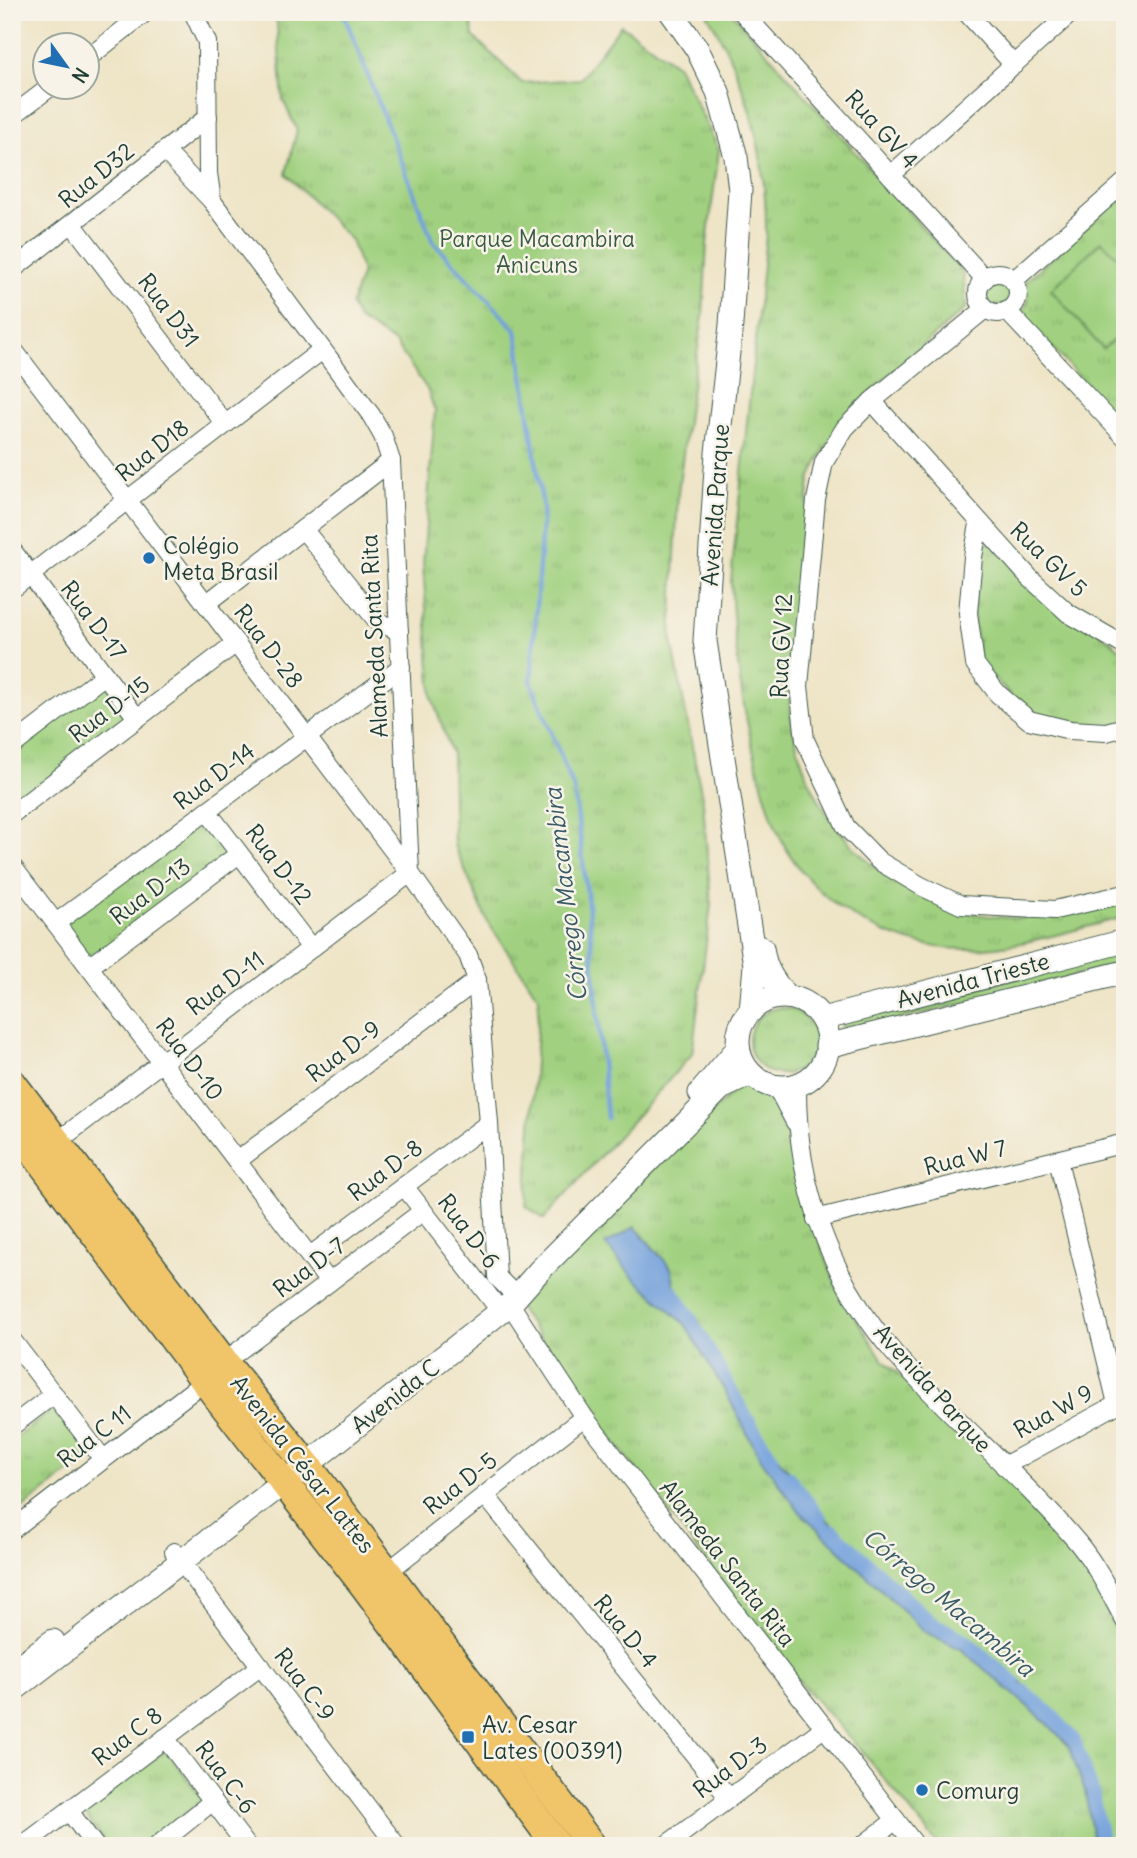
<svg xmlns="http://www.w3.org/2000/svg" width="1137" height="1858" font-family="Delius,sans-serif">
	<defs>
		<pattern id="grass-tufts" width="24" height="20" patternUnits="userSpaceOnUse" patternTransform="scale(1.75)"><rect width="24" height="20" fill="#a1d180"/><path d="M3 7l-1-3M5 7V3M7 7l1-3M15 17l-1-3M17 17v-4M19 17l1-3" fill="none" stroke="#8ab46f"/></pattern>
	</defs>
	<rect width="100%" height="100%" fill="#f7f3e8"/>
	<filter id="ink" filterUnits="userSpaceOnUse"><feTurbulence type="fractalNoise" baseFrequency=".0143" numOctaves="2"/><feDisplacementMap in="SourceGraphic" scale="14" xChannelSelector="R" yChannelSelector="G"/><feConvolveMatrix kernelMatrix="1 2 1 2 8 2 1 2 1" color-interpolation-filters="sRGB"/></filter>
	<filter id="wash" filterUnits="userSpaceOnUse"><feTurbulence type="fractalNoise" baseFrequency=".00686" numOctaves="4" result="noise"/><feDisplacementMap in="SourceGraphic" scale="28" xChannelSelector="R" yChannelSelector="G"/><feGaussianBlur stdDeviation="1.57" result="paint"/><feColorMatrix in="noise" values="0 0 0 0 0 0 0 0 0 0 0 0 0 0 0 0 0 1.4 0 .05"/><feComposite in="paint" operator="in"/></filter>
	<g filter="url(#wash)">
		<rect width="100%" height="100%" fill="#eee4c6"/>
		<g fill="url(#grass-tufts)" stroke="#60875a" stroke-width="2">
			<polygon points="276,12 470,12 473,36 522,83 580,79 621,25 678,66 719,150 707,243 703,316 689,406 678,493 671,636 703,803 711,904 692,1054 544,1219 526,1206 539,998 487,921 454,845 452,754 432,697 423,564 435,411 427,389 395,343 358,319 351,305 362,272 351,240 286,174 297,130 283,100"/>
			<path d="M706,12h25l232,261 3,35c-54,48 -130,102 -156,172 -5,47 -10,95 -15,142 -3,28 -8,57 -5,85 11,117 107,209 225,211 37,1 74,-11 110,-19v18c-50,12 -111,33 -161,32 -76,-1 -152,-45 -185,-114 -8,-18 -13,-37 -18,-55 -19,-66 -27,-132 -30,-199l35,-346c1,-81 -18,-153 -60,-223z"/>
			<polygon points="1125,193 1125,428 1022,314 1028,301 1025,282"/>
			<circle cx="997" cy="293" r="14"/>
			<polygon points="988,541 1125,653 1125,723 1106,728 1030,716 979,662 973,614 979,553"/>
			<polygon points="103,680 132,717 12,811 12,748"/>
			<polygon points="203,817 234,854 91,963 62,923"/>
			<polygon points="1125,951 1125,963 844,1033 842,1022"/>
			<circle cx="782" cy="1041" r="33"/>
			<polygon points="741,1084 779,1106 811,1219 837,1288 883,1360 1006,1472 1088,1567 1125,1654 1125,1846 939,1846 861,1750 796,1678 593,1413 577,1387 515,1303"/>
			<polygon points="54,1408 91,1455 14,1515 12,1441"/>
			<polygon points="166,1750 203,1800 142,1846 108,1846 83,1812"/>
		</g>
		<polygon fill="#a1d180" stroke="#60875a" stroke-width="2" points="1101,241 1125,264 1125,330 1103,349 1051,290"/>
		<polygon fill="#72a0db" stroke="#486e88" stroke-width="2" points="635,1227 671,1268 675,1287 698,1320 752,1419 776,1456 804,1488 820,1513 933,1618 967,1636 1056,1713 1078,1738 1096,1788 1107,1846 1094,1846 1085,1791 1068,1745 1047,1723 961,1649 925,1632 798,1510 759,1456 726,1393 685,1324 633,1277 605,1244"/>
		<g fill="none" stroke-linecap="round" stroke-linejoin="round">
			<g stroke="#72a0db" stroke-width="4.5">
				<polyline points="343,12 433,242 516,330 543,508 531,682 574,789 587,893 607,1118"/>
				<path d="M675,1287c38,55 64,116 102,170"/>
				<polyline points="790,1472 825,1517"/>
				<polyline points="834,1526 933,1618 967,1636 1019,1681"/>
				<polyline points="1026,1687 1056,1713 1078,1738 1096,1788 1107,1846"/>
			</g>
		</g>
	</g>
	<g filter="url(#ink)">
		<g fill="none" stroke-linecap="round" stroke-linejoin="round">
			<defs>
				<g id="minor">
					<polyline points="193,12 207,42 208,173 212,201 371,415 383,436 391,461 410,873"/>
					<polyline points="742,12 985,279"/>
					<polyline points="966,12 1014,65"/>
					<polyline points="88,58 146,12"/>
					<polyline points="12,116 49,88"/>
					<polyline points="165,151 212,201"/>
					<polyline points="891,175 1072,12"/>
					<polyline points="73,225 225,424"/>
					<polyline points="12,270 208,117"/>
					<circle cx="998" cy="293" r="20"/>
					<polyline points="1013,281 1125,182"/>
					<polyline points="985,309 872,401 845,428 824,462 816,500 799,686 805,740 846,827 879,861 921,886 961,905 1055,910 1125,894"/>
					<polyline points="1007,311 1125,437"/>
					<polyline points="12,348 410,873 468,955 477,980 489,1123 497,1277 510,1290"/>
					<polyline points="872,401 1029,577 1068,613 1125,646"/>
					<polyline points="979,524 973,557 968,613 975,664 998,694 1029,720 1070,730 1106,732 1125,727"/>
					<polyline points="303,529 378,622 399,631"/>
					<polyline points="12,550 137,718"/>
					<polyline points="12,589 322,350"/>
					<polyline points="206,604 391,461"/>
					<polyline points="12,746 105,675"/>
					<polyline points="207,811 311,948"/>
					<polyline points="12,814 236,643"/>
					<polyline points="12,866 329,1282"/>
					<polyline points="56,923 401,667"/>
					<polyline points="89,967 239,854"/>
					<path d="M797,1085c-1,98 32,193 97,268 58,66 127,123 184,190 19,23 33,52 47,78"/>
					<polyline points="776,1086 795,1122"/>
					<polyline points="49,1148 410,873"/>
					<polyline points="1058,1160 1117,1404"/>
					<polyline points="237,1161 477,980"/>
					<polyline points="404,1186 495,1304"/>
					<polyline points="816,1219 1125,1143"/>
					<polyline points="310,1256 489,1123"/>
					<polyline points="510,1304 584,1417 916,1846"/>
					<polyline points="12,1340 103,1459"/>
					<polyline points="224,1362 423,1211"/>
					<polyline points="12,1426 54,1394"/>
					<polyline points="1004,1466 1125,1400"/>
					<polyline points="485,1495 729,1798"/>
					<polyline points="12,1530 205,1381"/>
					<polyline points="174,1552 397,1846"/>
					<polyline points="381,1577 584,1417"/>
					<polyline points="165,1738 247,1846"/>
					<polyline points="69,1811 95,1846"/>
					<polyline points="22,1846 261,1666"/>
					<polyline points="157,1846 213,1801"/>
					<polyline points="665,1846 825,1727"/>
					<polyline points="862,1846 896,1820"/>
				</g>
				<g id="tertiary">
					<polyline points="671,12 697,49 718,92 736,157 740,190 731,325 717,453 705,641 755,965 751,1011"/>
					<path d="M762,948c3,22 11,33 25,49"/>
					<circle cx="783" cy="1042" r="45"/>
					<polyline points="822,1019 1125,941"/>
					<polyline points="827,1046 1125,972"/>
					<polyline points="700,1093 738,1048"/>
					<polyline points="12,1671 53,1641"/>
					<polyline points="12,1691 307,1465 510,1304 540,1270 721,1088 751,1074"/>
				</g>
				<g id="primary">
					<polyline points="12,1083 224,1362 307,1465 592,1846"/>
					<polyline points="12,1123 205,1381 366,1588 557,1846"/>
				</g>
			</defs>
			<use href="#minor" stroke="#3e564a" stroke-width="20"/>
			<use href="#tertiary" stroke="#3e564a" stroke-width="25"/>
			<use href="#primary" stroke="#3e564a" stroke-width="31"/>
			<use href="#minor" stroke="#fff" stroke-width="18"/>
			<use href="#tertiary" stroke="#fff" stroke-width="23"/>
			<use href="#primary" stroke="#f0c469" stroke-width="28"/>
		</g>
	</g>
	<g fill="#1f6fb2" stroke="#f7f3e8" stroke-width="2.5">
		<circle cx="149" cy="558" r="7"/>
		<rect x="461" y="1730" width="14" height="14" rx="3.5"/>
		<circle cx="922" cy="1790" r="7"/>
	</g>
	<g text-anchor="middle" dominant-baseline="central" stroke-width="5" stroke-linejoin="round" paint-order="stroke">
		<g font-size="23" fill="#1f3d34" stroke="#f7f3e8">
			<text transform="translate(882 129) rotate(48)">Rua GV 4</text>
			<text transform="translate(96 175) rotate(-39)">Rua D32</text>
			<text transform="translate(169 310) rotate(53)">Rua D31</text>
			<text transform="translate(152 450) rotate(-38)">Rua D18</text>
			<text transform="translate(715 505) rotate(-86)">Avenida Parque</text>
			<text transform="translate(1049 559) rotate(44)">Rua GV 5</text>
			<text transform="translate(94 620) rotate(53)">Rua D-17</text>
			<text transform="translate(374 636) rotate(-93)">Alameda Santa Rita</text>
			<text transform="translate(269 646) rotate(53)">Rua D-28</text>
			<text transform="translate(781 646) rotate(-87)">Rua GV 12</text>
			<text transform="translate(109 709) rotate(-37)">Rua D-15</text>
			<text transform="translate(214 776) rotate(-37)">Rua D-14</text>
			<text transform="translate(279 864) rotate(53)">Rua D-12</text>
			<text transform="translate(150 891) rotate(-37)">Rua D-13</text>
			<text transform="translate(973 980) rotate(-15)">Avenida Trieste</text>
			<text transform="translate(225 983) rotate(-37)">Rua D-11</text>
			<text transform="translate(343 1051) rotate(-37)">Rua D-9</text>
			<text transform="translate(190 1059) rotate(53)">Rua D-10</text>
			<text transform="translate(965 1157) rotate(-14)">Rua W 7</text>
			<text transform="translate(385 1170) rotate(-37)">Rua D-8</text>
			<text transform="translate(469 1231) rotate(53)">Rua D-6</text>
			<text transform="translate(309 1267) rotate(-37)">Rua D-7</text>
			<text transform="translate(933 1388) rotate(48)">Avenida Parque</text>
			<text transform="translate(395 1396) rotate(-38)">Avenida C</text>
			<text transform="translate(1053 1411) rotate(-29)">Rua W 9</text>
			<text transform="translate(94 1436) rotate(-38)">Rua C 11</text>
			<text transform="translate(303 1464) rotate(52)">Avenida César Lattes</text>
			<text transform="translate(460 1483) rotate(-38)">Rua D-5</text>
			<text transform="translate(728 1563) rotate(52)">Alameda Santa Rita</text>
			<text transform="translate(626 1631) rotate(51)">Rua D-4</text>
			<text transform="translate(305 1684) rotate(53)">Rua C-9</text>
			<text transform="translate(127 1736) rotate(-37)">Rua C 8</text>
			<text transform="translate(730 1767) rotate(-37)">Rua D-3</text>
			<text transform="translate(226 1777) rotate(53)">Rua C-6</text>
		</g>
		<g font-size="23" fill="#395b43" stroke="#f7f3e8">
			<text x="537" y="238">Parque Macambira<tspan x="537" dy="26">Anicuns</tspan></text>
		</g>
		<g font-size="23" fill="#1f3d34" stroke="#f7f3e8" text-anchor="start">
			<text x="163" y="545">Colégio<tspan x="163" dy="26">Meta Brasil</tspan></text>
			<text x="482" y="1724">Av. Cesar<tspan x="482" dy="26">Lates (00391)</tspan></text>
			<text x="936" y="1790">Comurg</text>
		</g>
		<g font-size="24" font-style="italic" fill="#385b66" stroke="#f7f3e8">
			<text transform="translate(565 895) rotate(-97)">Córrego Macambira</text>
			<text transform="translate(949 1602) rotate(40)">Córrego Macambira</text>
		</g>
	</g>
	<rect width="1137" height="1858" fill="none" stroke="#f7f3e8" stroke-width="42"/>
	<g transform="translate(66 66) rotate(123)"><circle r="33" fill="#f7f3e8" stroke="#a1aaa0" stroke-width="2"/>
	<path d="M0-5L12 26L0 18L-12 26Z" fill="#1f6fb2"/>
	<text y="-10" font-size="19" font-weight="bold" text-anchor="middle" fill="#1f3d34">N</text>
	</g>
</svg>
